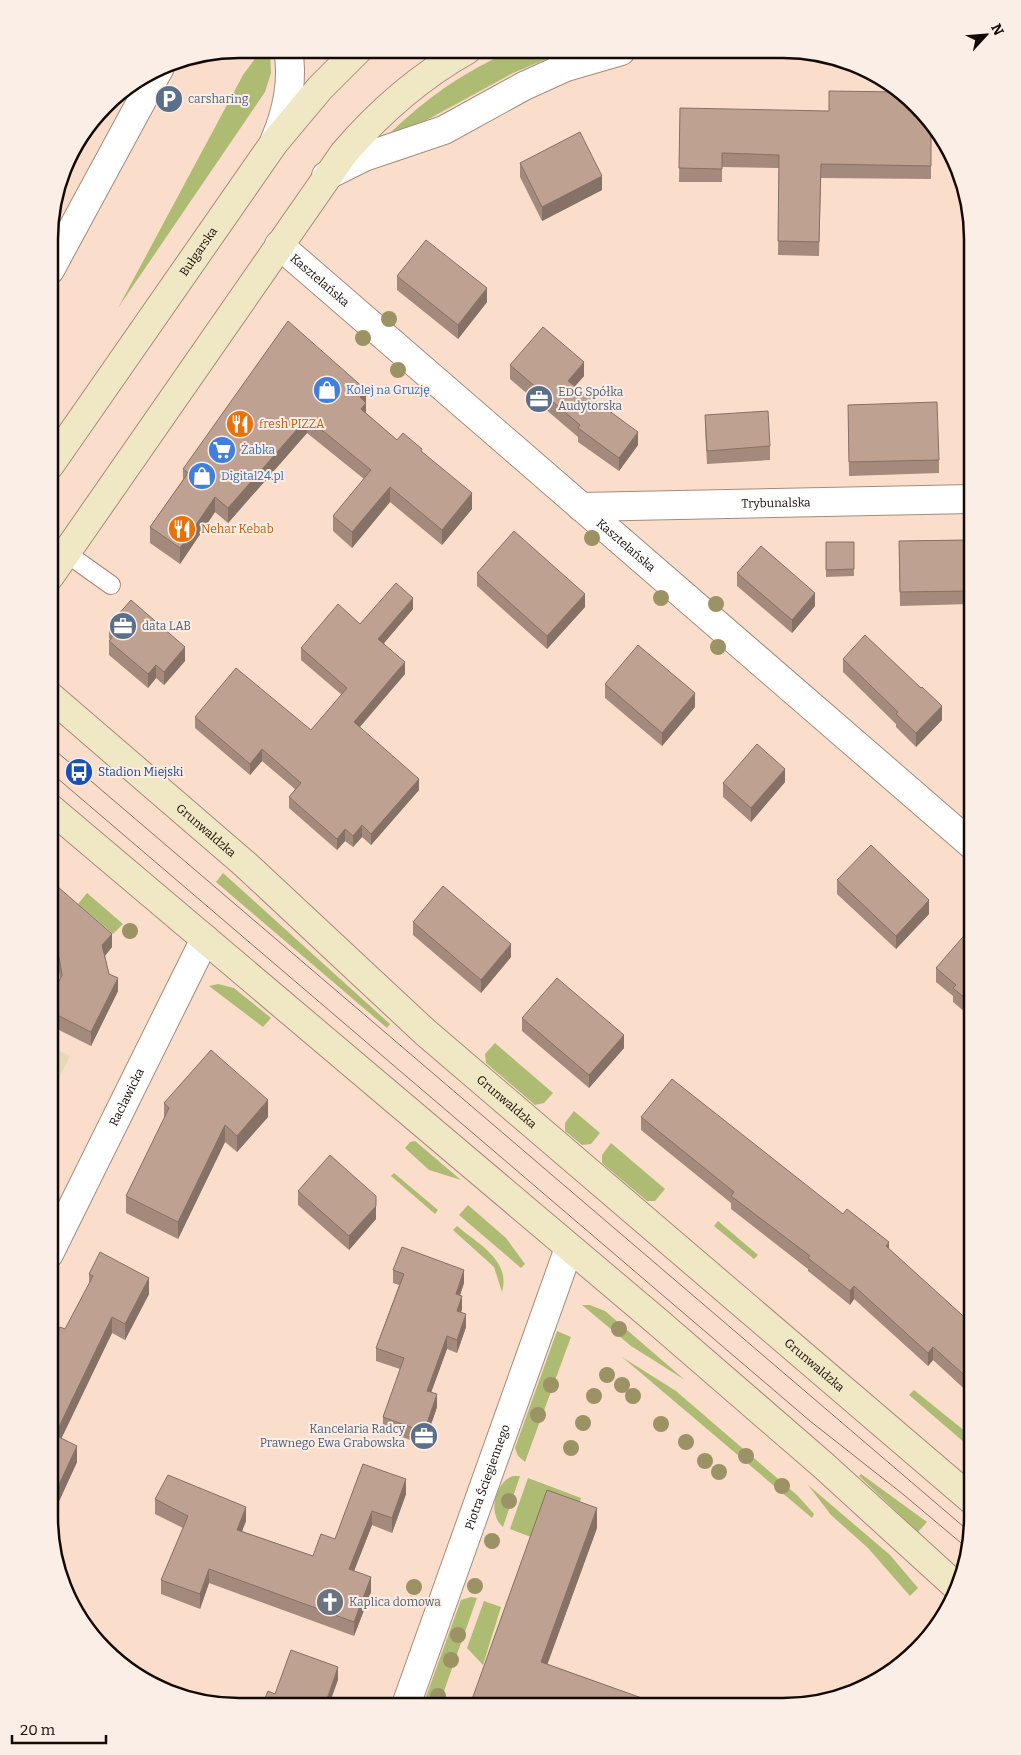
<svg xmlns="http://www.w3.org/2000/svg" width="1021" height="1755" font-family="Bitter,serif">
	<rect width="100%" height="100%" fill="#fbddcb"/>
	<g fill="#aebc73">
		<polygon points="262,49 270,49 271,73 265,92 118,308 243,75"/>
		<path d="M514,50l52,1 -53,22 -88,48 -35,12c36,-35 77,-64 124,-83z"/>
		<polygon points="223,873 390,1024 387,1028 216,882"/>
		<polygon points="87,893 123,924 113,934 78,904"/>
		<polygon points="218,984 234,988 271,1018 263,1027 209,986"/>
		<polygon points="495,1043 553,1093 544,1103 535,1105 486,1063 485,1054"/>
		<polygon points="574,1111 600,1133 591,1144 582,1145 565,1131 565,1123"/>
		<polygon points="415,1141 461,1180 429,1170 405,1148 410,1142"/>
		<polygon points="611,1143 665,1189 655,1201 647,1201 602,1163 602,1155"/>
		<polygon points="394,1173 438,1210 435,1214 391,1176"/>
		<polygon points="468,1205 506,1238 525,1264 521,1268 459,1215"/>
		<polygon points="718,1221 758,1255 754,1259 714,1226"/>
		<path d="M457,1226c21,18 54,34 45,66l-8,-25 -41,-37z"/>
		<polygon points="582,1305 590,1305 605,1311 685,1380 631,1346"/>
		<polygon points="557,1331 571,1337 525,1462 518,1456 515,1448"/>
		<polygon points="622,1357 676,1391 798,1496 814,1514 812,1518"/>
		<polygon points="914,1390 971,1436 965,1443 909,1395"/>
		<polygon points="861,1474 927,1522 918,1532 859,1476"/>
		<path d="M513,1476h7l-17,51c-16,-13 -8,-45 10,-51z"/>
		<polygon points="528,1478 581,1498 574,1520 536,1539 510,1529"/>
		<polygon points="808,1485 890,1555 918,1588 910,1596 868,1548 831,1515"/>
		<polygon points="471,1597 477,1598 439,1705 423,1705 461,1600"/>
		<polygon points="484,1601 501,1607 483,1665 467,1648"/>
	</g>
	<polygon fill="#e4dab5" points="49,1046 70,1056 49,1099"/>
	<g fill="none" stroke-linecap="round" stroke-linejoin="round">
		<defs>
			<polyline id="lane" points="66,553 111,585"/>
			<g id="street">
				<path d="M274,142c13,-30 20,-60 14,-93"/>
				<polyline points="326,176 364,157 444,130 524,86 566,67 621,51"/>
				<path id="s1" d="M279,245l693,600"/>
				<polyline points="50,270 160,67"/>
				<path id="s2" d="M581,507l391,-8"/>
				<path id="s3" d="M49,1254l156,-315"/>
				<path id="s4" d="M406,1705l163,-457"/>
			</g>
			<g id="secondary">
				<path id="s5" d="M50,465l224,-322 46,-55 39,-39"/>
				<path d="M50,576l294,-423c36,-42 75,-76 123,-103"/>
				<path id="s6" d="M50,696l196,169 179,167 547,468"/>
				<polyline points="50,808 659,1323 823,1465 958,1588"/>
			</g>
		</defs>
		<use href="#lane" stroke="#a68b7a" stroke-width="20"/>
		<use href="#street" stroke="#a68b7a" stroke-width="30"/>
		<use href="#secondary" stroke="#a68b7a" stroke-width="30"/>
		<use href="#lane" stroke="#fff" stroke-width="18"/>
		<use href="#street" stroke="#fff" stroke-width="28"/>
		<use href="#secondary" stroke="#f0e7c4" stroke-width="28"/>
		<g stroke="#877368" stroke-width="1">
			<polyline points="50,746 971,1533"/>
			<polyline points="50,772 810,1421 904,1495 967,1548"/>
		</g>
	</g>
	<g fill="#9b9364">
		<circle cx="389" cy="319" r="8"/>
		<circle cx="363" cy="338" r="8"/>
		<circle cx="398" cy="370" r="8"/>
		<circle cx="592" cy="538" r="8"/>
		<circle cx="661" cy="598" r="8"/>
		<circle cx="716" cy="604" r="8"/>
		<circle cx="718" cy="647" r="8"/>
		<circle cx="130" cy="931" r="8"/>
		<circle cx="619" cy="1329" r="8"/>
		<circle cx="607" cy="1375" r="8"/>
		<circle cx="551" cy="1385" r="8"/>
		<circle cx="622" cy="1385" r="8"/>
		<circle cx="594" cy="1396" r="8"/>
		<circle cx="633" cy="1396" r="8"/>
		<circle cx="538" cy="1415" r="8"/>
		<circle cx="583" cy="1423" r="8"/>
		<circle cx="661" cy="1424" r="8"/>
		<circle cx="686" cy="1442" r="8"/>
		<circle cx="571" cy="1448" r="8"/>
		<circle cx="746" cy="1456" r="8"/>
		<circle cx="705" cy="1461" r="8"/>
		<circle cx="719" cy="1472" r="8"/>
		<circle cx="782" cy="1486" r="8"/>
		<circle cx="509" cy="1501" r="8"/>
		<circle cx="492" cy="1541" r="8"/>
		<circle cx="475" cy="1586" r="8"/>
		<circle cx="414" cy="1587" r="8"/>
		<circle cx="458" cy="1635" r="8"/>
		<circle cx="451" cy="1660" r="8"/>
		<circle cx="438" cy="1696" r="8"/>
	</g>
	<g fill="#a38a7c">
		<polygon points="680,108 931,123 931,179 821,178 819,256 778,255 779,168 722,167 722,182 679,182"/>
		<polygon points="520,163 602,190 542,221 520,177"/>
		<polygon points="397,276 487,302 458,339 397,290"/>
		<polygon points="510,365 584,376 575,386 638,445 619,471 578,442 578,437 510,379"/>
		<polygon points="366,390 366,413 397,440 422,452 472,509 442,545 390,502 352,548 333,531 333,516 364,479 307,433 228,523 215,512 180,564 150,543 150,527 183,480 183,469"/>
		<polygon points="848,405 939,460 939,473 849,476"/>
		<polygon points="705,415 770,446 770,460 707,464 705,428"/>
		<polygon points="968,540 970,604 900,606 899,541"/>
		<polygon points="826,542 854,542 854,576 826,577"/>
		<polygon points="477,573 585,607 547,649 477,586"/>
		<polygon points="737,573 815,606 792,633 737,586"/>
		<polygon points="413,609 384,643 405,674 359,727 419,790 371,845 362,837 353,847 345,841 337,850 289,808 289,797 295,789 262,761 250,775 195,728 195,717 311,730 342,695 301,660 301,648 360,624"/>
		<polygon points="109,625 185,661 164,685 156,678 148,688 109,655 109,641 110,639 109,638"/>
		<polygon points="843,659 921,688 942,720 916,747 896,727 896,724 843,672"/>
		<polygon points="605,684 695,707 662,746 605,698"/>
		<polygon points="972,741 972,771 964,763 964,750"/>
		<polygon points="785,782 751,822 723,797 723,783"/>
		<polygon points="50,866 56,885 112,947 105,956 109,974 118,991 91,1046 49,1025 49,1001 60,979 59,971 49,963"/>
		<polygon points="837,880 929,914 896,949 837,894"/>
		<polygon points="413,922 511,957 481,993 413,935"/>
		<polygon points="972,934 972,1018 953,1002 953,996 936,982 936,968"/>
		<polygon points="522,1018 624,1048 589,1088 522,1031"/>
		<polygon points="164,1103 268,1117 237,1152 225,1142 178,1239 126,1213 126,1196 164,1120"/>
		<polygon points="641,1117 843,1214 889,1249 972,1324 972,1396 933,1360 928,1366 854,1299 850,1305 808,1271 808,1269 731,1209 731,1203 641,1130"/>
		<polygon points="298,1191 376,1219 349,1250 298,1205"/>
		<polygon points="393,1270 464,1283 460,1295 462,1309 461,1312 466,1327 457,1353 447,1349 431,1392 437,1407 424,1445 383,1430 383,1417 400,1369 376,1361 376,1348 399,1285 393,1283"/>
		<polygon points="89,1274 149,1294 125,1340 112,1333 61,1438 77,1462 50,1521 49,1516 65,1329 89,1284"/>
		<polygon points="363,1464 406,1494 392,1533 372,1525 354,1571 371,1592 354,1636 209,1583 200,1609 161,1594 161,1580 183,1528 155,1514 155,1499 246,1521 242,1531 313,1556 335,1539"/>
		<polygon points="597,1528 547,1664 664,1706 470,1705"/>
	</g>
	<g fill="#857165">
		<polygon points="602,176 602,190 542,221 542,207"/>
		<polygon points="487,288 487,302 458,339 458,325"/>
		<polygon points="584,362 584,376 568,394 568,381"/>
		<polygon points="366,390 366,418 360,412 360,397"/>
		<polygon points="307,418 307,433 228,523 228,508"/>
		<polygon points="638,432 638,445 619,471 619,458"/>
		<polygon points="390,487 390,502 352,548 352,532"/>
		<polygon points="472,493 472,509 442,545 442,530"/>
		<polygon points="215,497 215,512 180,564 180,548"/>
		<polygon points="815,593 815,606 792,633 792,620"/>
		<polygon points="585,594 585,607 547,649 547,636"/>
		<polygon points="413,598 413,609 378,650 378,639"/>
		<polygon points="185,647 185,661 164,685 164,672"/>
		<polygon points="405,662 405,674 354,734 354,722"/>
		<polygon points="156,665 156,678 148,688 148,674"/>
		<polygon points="695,693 695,707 662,746 662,733"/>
		<polygon points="942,706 942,720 916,747 916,733"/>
		<polygon points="262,749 262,761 250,775 250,764"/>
		<polygon points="785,769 785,782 751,822 751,808"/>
		<polygon points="419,779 419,790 371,845 371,834"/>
		<polygon points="362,825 362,837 353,847 353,836"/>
		<polygon points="345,829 345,841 337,850 337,839"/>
		<polygon points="56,872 56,886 50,880"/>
		<polygon points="929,900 929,914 896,949 896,936"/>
		<polygon points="112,934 112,947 102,959 102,945"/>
		<polygon points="511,944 511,957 481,993 481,980"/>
		<polygon points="118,978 118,991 91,1046 91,1032"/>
		<polygon points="624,1035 624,1048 589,1088 589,1075"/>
		<polygon points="268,1100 268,1117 237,1152 237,1136"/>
		<polygon points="225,1125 225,1142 178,1239 178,1222"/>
		<polygon points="376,1206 376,1219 349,1250 349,1236"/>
		<polygon points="889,1242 889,1256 886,1246"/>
		<polygon points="464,1270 464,1283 456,1307 456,1294"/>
		<polygon points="149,1278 149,1294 125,1340 125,1324"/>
		<polygon points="854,1286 854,1299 850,1305 850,1291"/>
		<polygon points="462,1296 462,1309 457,1324 457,1311"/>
		<polygon points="466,1314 466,1327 457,1353 457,1340"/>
		<polygon points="112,1317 112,1333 55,1452 55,1435"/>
		<polygon points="447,1336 447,1349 427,1404 427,1391"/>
		<polygon points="933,1347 933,1360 928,1366 928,1353"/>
		<polygon points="437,1394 437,1407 424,1445 424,1432"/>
		<polygon points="77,1446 77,1462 50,1521 49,1506"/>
		<polygon points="406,1479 406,1494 392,1533 392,1518"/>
		<polygon points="246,1507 246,1521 237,1544 237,1530"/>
		<polygon points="597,1508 597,1528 541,1682 541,1662"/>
		<polygon points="372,1511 372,1525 349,1584 349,1569"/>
		<polygon points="209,1569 209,1583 200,1609 200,1594"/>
		<polygon points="371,1577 371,1592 354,1636 354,1622"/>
		<polygon points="338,1667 338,1680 329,1705 325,1705"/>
	</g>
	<g fill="#bea190" stroke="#857165">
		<polygon points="829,91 901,92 907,96 931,123 931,166 821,164 819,242 778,241 779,155 722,153 722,169 679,168 680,108 829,111"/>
		<polygon points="580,132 602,176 542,207 520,163"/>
		<polygon points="426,240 487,288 458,325 397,276"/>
		<polygon points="288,321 366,390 360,397 366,403 361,409 397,440 403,433 422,449 421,451 472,493 442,530 390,487 352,532 333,516 371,470 307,418 228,508 215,497 180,548 150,527 188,473 183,469"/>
		<polygon points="543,327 584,362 568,381 638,432 619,458 578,428 580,425 510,365"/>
		<polygon points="937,402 939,460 849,462 848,405"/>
		<polygon points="768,411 770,446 707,451 705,415"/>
		<polygon points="514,531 585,594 547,636 477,573"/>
		<polygon points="968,540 970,591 900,592 899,541"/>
		<polygon points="826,542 854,542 854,569 826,570"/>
		<polygon points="761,546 815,593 792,620 737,573"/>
		<polygon points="396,583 413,598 378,639 405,662 354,722 419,779 371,834 362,825 353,836 345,829 337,839 289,797 301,783 262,749 250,764 195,717 236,668 311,730 347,688 301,648 338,604 360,624"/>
		<polygon points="131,600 185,647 164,672 156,665 148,674 109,641 117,631 109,625"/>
		<polygon points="865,635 921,688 922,687 942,706 916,733 896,714 898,712 843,659"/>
		<polygon points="638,645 695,693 662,733 605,684"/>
		<polygon points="972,741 972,757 964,750"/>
		<polygon points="757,744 785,769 751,808 723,783"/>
		<polygon points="871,845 929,900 896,936 837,880"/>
		<polygon points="50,866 56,872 50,880 112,934 102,945 109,974 118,978 91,1032 49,1011 49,1001 62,975 59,957 49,949"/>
		<polygon points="443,886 511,944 481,980 413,922"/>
		<polygon points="968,931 972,934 972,1004 953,988 956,985 936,968"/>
		<polygon points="557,978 624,1035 589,1075 522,1018"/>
		<polygon points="211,1050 268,1100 237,1136 225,1125 178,1222 126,1196 169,1108 164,1103"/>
		<polygon points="672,1079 843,1214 847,1209 889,1242 886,1246 972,1324 972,1382 933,1347 928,1353 854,1286 850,1291 808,1258 810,1256 731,1196 734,1192 641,1117"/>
		<polygon points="330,1155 376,1196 376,1206 349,1236 298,1191"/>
		<polygon points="402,1247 464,1270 456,1294 462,1296 457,1311 466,1314 457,1340 447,1336 427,1391 437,1394 424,1432 383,1417 404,1358 376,1348 404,1274 393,1270"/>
		<polygon points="100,1252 149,1278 125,1324 112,1317 55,1435 77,1446 49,1506 49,1349 60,1327 65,1329 93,1276 89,1274"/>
		<polygon points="363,1464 406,1479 392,1518 372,1511 349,1569 371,1577 354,1622 209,1569 200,1594 161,1580 188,1516 155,1499 168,1475 246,1507 237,1530 313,1556 321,1534 335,1539"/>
		<polygon points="547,1490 597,1508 541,1662 664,1706 538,1706 527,1701 525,1706 470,1705"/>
		<polygon points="291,1650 338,1667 325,1705 262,1705 268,1691 275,1694"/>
	</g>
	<defs>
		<symbol id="parking-disc" viewBox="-11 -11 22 22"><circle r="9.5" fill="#5c6f8a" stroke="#fbeee7"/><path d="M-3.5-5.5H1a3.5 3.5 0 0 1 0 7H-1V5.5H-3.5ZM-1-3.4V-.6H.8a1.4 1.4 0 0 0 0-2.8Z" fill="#fff"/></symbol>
		<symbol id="shop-disc" viewBox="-11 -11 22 22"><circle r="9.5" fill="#3f7fe0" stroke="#fbeee7"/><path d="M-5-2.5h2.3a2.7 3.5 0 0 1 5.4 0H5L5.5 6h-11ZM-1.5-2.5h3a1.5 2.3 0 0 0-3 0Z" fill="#fff"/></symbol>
		<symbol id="office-disc" viewBox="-11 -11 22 22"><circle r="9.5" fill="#5c6f8a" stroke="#fbeee7"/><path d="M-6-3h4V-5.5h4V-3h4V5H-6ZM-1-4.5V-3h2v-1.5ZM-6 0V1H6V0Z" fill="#fff"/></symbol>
		<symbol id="restaurant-disc" viewBox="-11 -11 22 22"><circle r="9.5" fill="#e8710a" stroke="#fbeee7"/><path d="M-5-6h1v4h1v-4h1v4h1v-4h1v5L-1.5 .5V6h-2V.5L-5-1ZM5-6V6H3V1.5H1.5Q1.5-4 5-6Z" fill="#fff"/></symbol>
		<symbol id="supermarket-disc" viewBox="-11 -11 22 22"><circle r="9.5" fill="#3f7fe0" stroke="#fbeee7"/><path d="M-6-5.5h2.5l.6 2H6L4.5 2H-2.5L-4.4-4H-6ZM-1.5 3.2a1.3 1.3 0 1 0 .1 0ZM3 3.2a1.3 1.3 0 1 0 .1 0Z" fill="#fff"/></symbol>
		<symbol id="bus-disc" viewBox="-11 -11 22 22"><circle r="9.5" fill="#1a4fb4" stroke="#fbeee7"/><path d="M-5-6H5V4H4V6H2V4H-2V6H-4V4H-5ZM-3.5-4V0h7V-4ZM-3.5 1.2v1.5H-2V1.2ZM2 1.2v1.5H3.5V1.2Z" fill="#fff"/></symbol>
		<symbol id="church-disc" viewBox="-11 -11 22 22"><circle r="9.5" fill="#6b7280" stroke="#fbeee7"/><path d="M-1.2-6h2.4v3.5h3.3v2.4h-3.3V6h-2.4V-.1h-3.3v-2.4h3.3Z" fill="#fff"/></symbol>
	</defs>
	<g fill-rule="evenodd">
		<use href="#parking-disc" x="153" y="83" width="32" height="32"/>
		<use href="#shop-disc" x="311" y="374" width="32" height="32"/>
		<use href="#office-disc" x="523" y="383" width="32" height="32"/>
		<use href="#restaurant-disc" x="224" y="408" width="32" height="32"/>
		<use href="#supermarket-disc" x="206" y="434" width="32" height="32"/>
		<use href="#shop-disc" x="186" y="460" width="32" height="32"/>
		<use href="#restaurant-disc" x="166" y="513" width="32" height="32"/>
		<use href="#office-disc" x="107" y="610" width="32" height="32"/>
		<use href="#bus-disc" x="63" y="756" width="32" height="32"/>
		<use href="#office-disc" x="408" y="1420" width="32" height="32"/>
		<use href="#church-disc" x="314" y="1586" width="32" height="32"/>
	</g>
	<g text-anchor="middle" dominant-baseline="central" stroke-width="4" stroke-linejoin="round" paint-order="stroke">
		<g font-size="12" fill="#4e5e75" stroke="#fbeee7" text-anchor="start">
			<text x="188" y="99">carsharing</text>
			<text x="558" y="392">EDG Spółka<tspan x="558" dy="14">Audytorska</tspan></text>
			<text x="142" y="626">data LAB</text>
			<text x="405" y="1429" text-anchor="end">Kancelaria Radcy<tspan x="405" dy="14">Prawnego Ewa Grabowska</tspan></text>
		</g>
		<g font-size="12" fill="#130905" stroke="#fbeee7">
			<text stroke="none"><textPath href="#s5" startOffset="260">Bułgarska</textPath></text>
			<text stroke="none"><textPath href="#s1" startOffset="54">Kasztelańska</textPath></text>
			<text stroke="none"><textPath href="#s2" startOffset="195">Trybunalska</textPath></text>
			<text stroke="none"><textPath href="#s1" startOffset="459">Kasztelańska</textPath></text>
			<text stroke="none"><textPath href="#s6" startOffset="206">Grunwaldzka</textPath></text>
			<text stroke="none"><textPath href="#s3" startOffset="175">Racławicka</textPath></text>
			<text stroke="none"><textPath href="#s6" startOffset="611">Grunwaldzka</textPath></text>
			<text stroke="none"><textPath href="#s6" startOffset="1016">Grunwaldzka</textPath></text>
			<text stroke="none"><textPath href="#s4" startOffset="242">Piotra Ściegiennego</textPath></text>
		</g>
		<g font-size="12" fill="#366cbe" stroke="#fbeee7" text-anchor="start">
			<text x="346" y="390">Kolej na Gruzję</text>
			<text x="241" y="450">Żabka</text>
			<text x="221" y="476">Digital24.pl</text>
		</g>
		<g font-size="12" fill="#c56008" stroke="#fbeee7" text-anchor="start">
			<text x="259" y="424">fresh PIZZA</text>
			<text x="201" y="529">Nehar Kebab</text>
		</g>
		<g font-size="12" fill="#164399" stroke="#fbeee7" text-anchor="start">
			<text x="98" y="772">Stadion Miejski</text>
		</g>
		<g font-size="12" fill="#5b616d" stroke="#fbeee7" text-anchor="start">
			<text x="349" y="1602">Kaplica domowa</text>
		</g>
	</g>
	<path d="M0 0H1021V1755H0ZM239 58H783A181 181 0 0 1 964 239V1517A181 181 0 0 1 783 1698H239A181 181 0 0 1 58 1517V239A181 181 0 0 1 239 58Z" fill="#fbeee7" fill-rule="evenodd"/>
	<path fill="none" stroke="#130905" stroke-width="2.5" d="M239 58H783A181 181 0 0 1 964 239V1517A181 181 0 0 1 783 1698H239A181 181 0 0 1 58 1517V239A181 181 0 0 1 239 58Z"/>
	<g transform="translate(986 35) rotate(64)" stroke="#fbeee7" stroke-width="4" paint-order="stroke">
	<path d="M0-4L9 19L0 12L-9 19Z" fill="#130905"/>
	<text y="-8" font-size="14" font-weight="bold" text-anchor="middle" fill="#130905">N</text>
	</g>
	<path d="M12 1735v8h94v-8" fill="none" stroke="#130905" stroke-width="2.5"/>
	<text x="20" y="1735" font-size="15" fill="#130905" stroke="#fbeee7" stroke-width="4" paint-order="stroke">20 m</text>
</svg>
